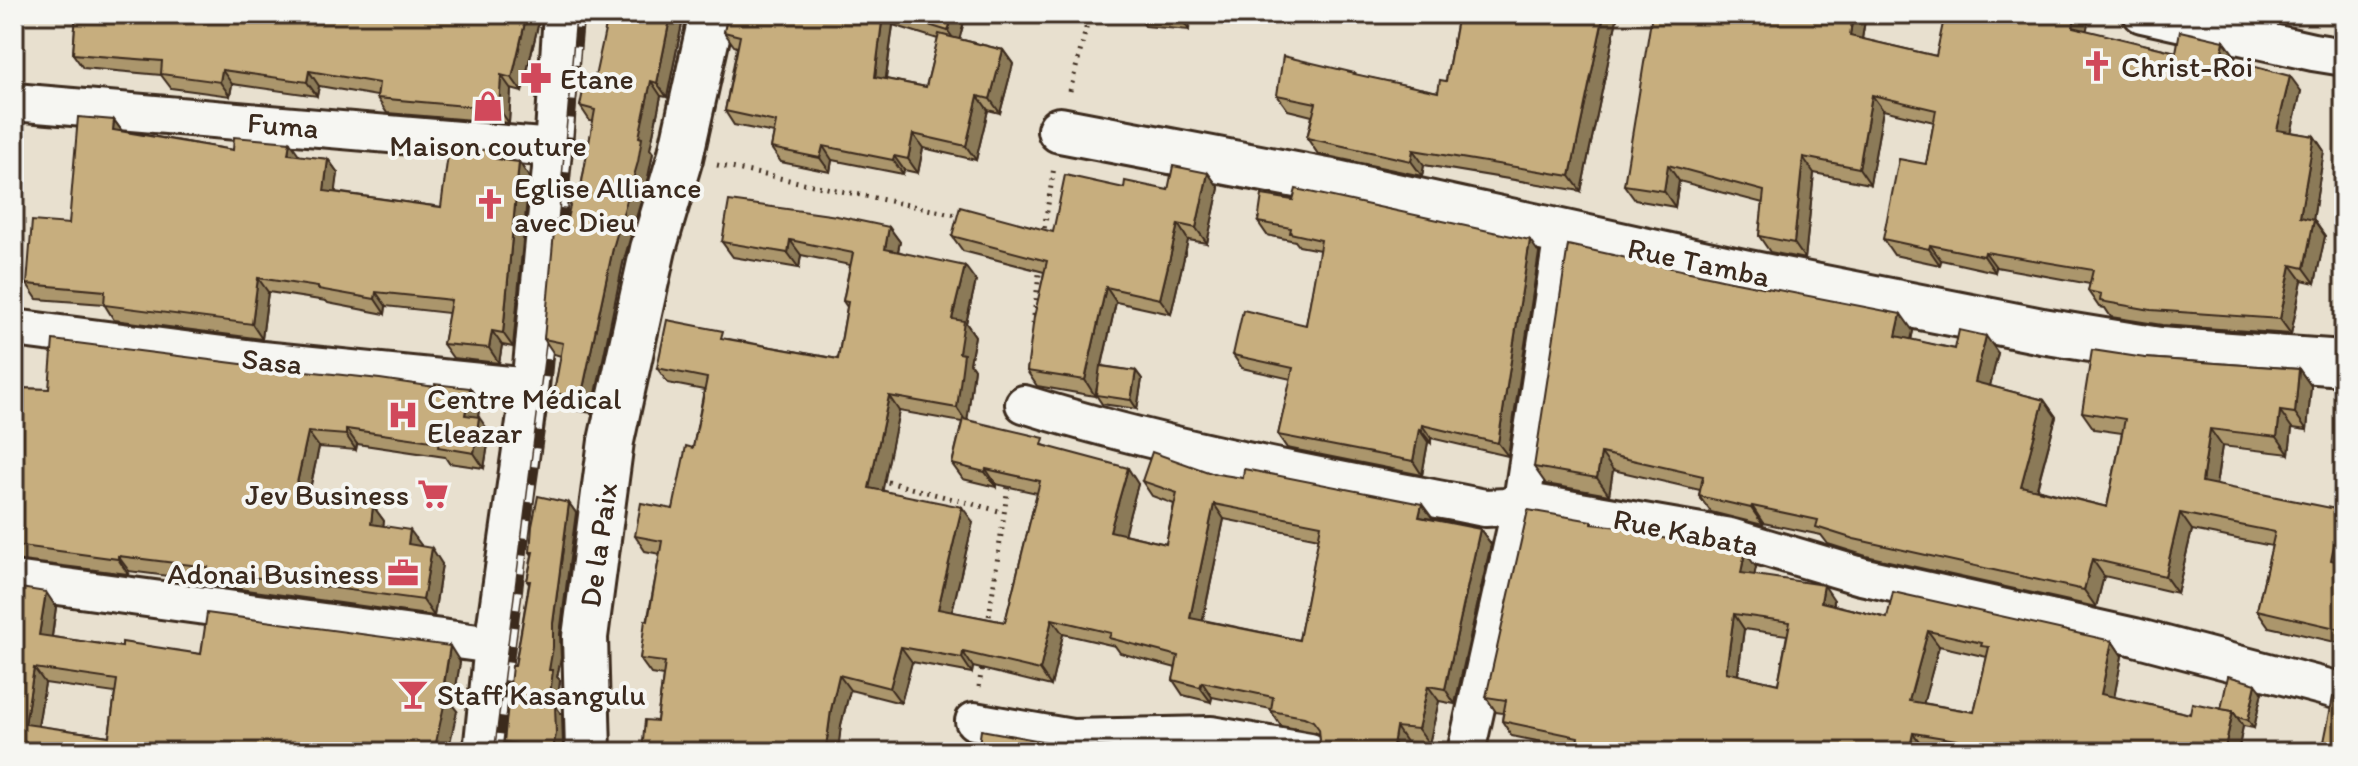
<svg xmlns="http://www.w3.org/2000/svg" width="2358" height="766" font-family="Itim,sans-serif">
	<rect width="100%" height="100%" fill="#e8e0cf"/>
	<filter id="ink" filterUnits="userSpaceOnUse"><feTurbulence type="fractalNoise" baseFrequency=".0125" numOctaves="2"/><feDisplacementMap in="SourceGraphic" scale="16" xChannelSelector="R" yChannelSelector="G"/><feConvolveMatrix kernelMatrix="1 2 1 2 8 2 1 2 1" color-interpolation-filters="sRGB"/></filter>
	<g filter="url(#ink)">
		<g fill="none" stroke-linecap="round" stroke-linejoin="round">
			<defs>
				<g id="minor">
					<polyline points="2142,14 2313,52 2344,57"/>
					<polyline points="14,102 553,148"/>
					<polyline points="14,328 262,360 530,387"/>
					<path d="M1024,404c150,47 306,74 461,104l22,-1 15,-6 208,36 131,39 274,61 209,55"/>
					<polyline points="14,580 493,645"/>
					<polyline points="974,721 1072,738 1211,735 1310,752"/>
					<polyline points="482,752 493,645 530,387 553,148 562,14"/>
					<polyline points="1466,752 1522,501 1563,234"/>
				</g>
				<g id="tertiary">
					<polyline points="1060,130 1327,181 1743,272 2042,331 2159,350 2344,363"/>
					<polyline points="588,752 585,637 611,441 653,249 680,158 712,14"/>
				</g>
			</defs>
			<use href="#minor" stroke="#3b2a1e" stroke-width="42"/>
			<use href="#tertiary" stroke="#3b2a1e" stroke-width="50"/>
			<g stroke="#3b2a1e" stroke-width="5" stroke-dasharray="2 6" stroke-linecap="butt">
				<polyline points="1070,91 1086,29 1086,14"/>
				<polyline points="717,165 961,216"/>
				<polyline points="1043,236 1054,167"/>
				<polyline points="1033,324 1040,266"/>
				<polyline points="880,480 1003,512"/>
				<polyline points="988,624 1009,480"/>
				<polyline points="979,687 982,666"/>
			</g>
			<use href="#minor" stroke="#f6f6f2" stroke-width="36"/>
			<use href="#tertiary" stroke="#f6f6f2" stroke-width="44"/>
			<defs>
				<g id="rail">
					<polyline points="560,244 580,14"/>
					<polyline points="498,752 552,327"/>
				</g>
			</defs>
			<use href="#rail" stroke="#3b2a1e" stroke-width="9"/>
			<use href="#rail" stroke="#f6f6f2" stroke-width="6" stroke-dasharray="18" stroke-linecap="butt"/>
		</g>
		<g fill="#ab966c" stroke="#3b2a1e" stroke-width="2" fill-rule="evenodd">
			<polygon points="76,14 537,14 540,17 522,92 511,89 509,123 387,113 377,98 377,96 319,86 317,96 232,84 230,96 171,88 161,75 83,68 73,54"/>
			<polygon points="622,14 684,14 667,97 661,96 650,149 653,153 648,177 623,263 592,413 564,408 554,393 561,356 554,354 544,339 566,223 579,198 593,122 590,121 580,106 621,24"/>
			<path d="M728,14h238l-7,25 44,11 10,14 -13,49 -12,-3 -12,50 -53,-12 -5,25 -14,-3 -1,4 -71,-14 -2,12 -49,-10 -10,-14 3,-15 -40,-8 -9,-14 12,-64 -3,-1 -10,-14zM893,25l45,14 -12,48 -40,-8z"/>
			<polygon points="1137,14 1190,14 1189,30 1145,26"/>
			<polygon points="1458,14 1618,14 1581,191 1424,165 1422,176 1318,154 1307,138 1312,116 1288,110 1277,95 1355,73 1356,75 1438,92 1446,81"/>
			<polygon points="1751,14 1866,14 1862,39 1936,56 2087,31 2176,52 2224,41 2235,56 2234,61 2301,91 2291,132 2314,136 2324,151 2313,220 2325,236 2315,283 2302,280 2291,334 2162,325 2111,317 2105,308 2099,307 2088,291 2090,284 1996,267 1995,272 1941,260 1940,265 1894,255 1883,239 1926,164 1934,122 1883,110 1870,184 1814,173 1805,259 1770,252 1759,236 1763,203 1679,181 1675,207 1635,200 1624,185 1749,22"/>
			<polygon points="2239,14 2277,14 2276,22"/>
			<polygon points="114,120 122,131 233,150 328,159 338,173 335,192 441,207 497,151 503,160 519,162 529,177 513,347 502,345 499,363 453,358 443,344 449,313 386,306 385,314 328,303 326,301 268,292 262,339 114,320 104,304 37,299 27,284 69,224"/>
			<polygon points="1208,173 1219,188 1207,243 1188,240 1171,314 1116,302 1102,366 1136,371 1142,379 1137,409 1102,404 1096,395 1097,387 1095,396 1037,386 1027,371 1044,272 963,251 952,236 1053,232 1124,188 1168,190"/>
			<polygon points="1258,222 1539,253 1508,456 1431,438 1431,443 1428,442 1422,475 1287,448 1278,435 1291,379 1242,368 1233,355 1306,325 1320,250 1299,246 1295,241 1267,235"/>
			<path d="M889,227l11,15 -2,9 78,30 -10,42 9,13 -5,27 4,6 -7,51 82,27 89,37 -14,50 42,10 8,-40 -22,-8 -10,-15 69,-8 269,56 11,15 -36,160 -16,-3 -10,43 -23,-2 -90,8 4,-10 -1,-6 -5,-2 -33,-6 -10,-15v-2l-59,-12 -1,5 -28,-7 -10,-15 3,-12 -56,-15 -5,-7 -52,-12 -12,52 -78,-19 -1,6 -60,-11 -11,41 -51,-13 -9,35 -3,22 52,2 2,3h-250l15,-31 6,-45 -12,-2 -11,-15 20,-105 -15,-3 -10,-15 38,-27 20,-61 11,-58 -36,-7 -11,-15 72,-29 109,20 9,-52 -4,-6 7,-36 -49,-10 -2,13 -66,-11 -11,-15zM899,411l63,11 -10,42 11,15 33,8v-3l41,9 -32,129 -53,-10 21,-90 -91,-32zM1224,519l95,19 -20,102 -96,-20z"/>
			<polygon points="1913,331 1911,340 1955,349 1998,353 1990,386 2044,400 2056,417 2037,489 2107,507 2122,433 2094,429 2082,412 2145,358 2299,369 2311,386 2307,430 2292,428 2289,454 2222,446 2216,485 2344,515 2344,644 2269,627 2257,610 2272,546 2192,530 2177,593 2104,576 2096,607 1866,556 1828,544 1821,535 1763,523 1763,525 1711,512 1699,496 1700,490 1613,470 1609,495 1546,484 1534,467"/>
			<polygon points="249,365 435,387 470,388 480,403 478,417 490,433 484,468 449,463 445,457 357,444 356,450 319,447 309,494 313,498 373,506 384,521 383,526 421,545 421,546 442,564 434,616 218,586 215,582 129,571 128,574 14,560 14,388 49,389"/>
			<polygon points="569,503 576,513 560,634 561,658 557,677 560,680 557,708 562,715 563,744 562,752 511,752 504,742 515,666 529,584 527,581 532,555 530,552"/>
			<path d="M1592,521l2,3 49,10 113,33 -2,8 80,25v5l53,13 225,23 10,15 -8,41 76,17 31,-5 41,-17 -8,36 -11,-2 -5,26h-288l-26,-4 -1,4h-341l-1,-2 -69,-14 -10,-15 1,-8 -7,-1 -10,-15zM1744,629l43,6 -9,49 -40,-9zM1939,646l48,11 -13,55 -51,-9z"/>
			<path d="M14,587l42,20 -4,30 70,10 79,7 259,8 -7,44 4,5 -443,41zM45,683l70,10 -6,43 -71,-10z"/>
		</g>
		<g fill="#8b7a58" stroke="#3b2a1e" stroke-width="2">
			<polygon points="527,14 537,14 540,17 522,92 512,78"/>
			<polygon points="671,14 684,14 667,97 657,83"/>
			<polygon points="883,14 886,14 893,25 884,91 875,77"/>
			<polygon points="953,14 966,14 958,45 948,31"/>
			<polygon points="1178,14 1190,14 1189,30"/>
			<polygon points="1604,14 1618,14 1581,191 1570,176"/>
			<polygon points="1853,14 1866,14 1860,51 1850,36"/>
			<polygon points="2076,14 2090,14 2084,43 2073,27"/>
			<polygon points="2270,14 2277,14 2276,22"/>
			<polygon points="2224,41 2235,56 2232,74 2221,58"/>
			<polygon points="1003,50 1013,64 1000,113 990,99"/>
			<polygon points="222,70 232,84 230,96 220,82"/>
			<polygon points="309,71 319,86 317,96 307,82"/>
			<polygon points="501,75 511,89 509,123 499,109"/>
			<polygon points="2290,76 2301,91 2288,146 2277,130"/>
			<polygon points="651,81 661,96 650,149 653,153 648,177 623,263 592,413 581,398 613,248"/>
			<polygon points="1872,95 1883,110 1870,184 1859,168"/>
			<polygon points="978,96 988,110 976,160 966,146"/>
			<polygon points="114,120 124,134 113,130"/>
			<polygon points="913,134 923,148 918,173 908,159"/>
			<polygon points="2314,136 2324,151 2311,233 2300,217"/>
			<polygon points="290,142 300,156 288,154"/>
			<polygon points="823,146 832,160 830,172 820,158"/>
			<polygon points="1413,150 1424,165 1422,176 1411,161"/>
			<polygon points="497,151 507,165 496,159"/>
			<polygon points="894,156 904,170 903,174 893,160"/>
			<polygon points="1803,157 1814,173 1805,259 1794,243"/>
			<polygon points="328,159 338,173 334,205 324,191"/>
			<polygon points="519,162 529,177 513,347 503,333"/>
			<polygon points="1668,165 1679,181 1675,207 1664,191"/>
			<polygon points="1208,173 1219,188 1207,243 1196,228"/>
			<polygon points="2314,220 2325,236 2315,283 2304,268"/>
			<polygon points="1178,224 1188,240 1171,314 1160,299"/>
			<polygon points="889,227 900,242 895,264 885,249"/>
			<polygon points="790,240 801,255 799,268 788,253"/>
			<polygon points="1530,240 1539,253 1508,456 1498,443"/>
			<polygon points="1930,245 1941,260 1940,265 1929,249"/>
			<polygon points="1985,252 1996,267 1995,272 1984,256"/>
			<polygon points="2291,265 2302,280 2291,334 2280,319"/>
			<polygon points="965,266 976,281 966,323 975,336 970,363 974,369 967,423 957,408 959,353 952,319"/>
			<polygon points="258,278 268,292 262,339 252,324"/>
			<polygon points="1106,287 1116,302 1095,396 1085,380"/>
			<polygon points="376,292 386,306 385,314 375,299"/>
			<polygon points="1901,314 1913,331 1908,353 1896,336"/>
			<polygon points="492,331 502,345 499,363 489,348"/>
			<polygon points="1986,336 1998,353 1987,398 1975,382"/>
			<polygon points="2299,369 2311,386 2307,430 2295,413"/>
			<polygon points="1136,371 1142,379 1137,409 1131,400"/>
			<polygon points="470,388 480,403 476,430 465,415"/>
			<polygon points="889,396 899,411 880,503 869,488"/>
			<polygon points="2044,400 2056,417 2033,502 2021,486"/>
			<polygon points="2280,411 2292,428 2289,454 2277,437"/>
			<polygon points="479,417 490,433 484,468 474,453"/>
			<polygon points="1422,425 1431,438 1431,443 1421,430"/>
			<polygon points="346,429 357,444 356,450 346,435"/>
			<polygon points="1419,429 1428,442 1422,475 1413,461"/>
			<polygon points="2210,429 2222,446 2214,499 2202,482"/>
			<polygon points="308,432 319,447 306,507 295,492"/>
			<polygon points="1601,453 1613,470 1609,495 1597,478"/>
			<polygon points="1128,468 1138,484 1121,546 1110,531"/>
			<polygon points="986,469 996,484 996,487 985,472"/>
			<polygon points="569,503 576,513 560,634 561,658 557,677 560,680 557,708 562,715 563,744 562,752 555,752 553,749 549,704 549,670 553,623"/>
			<polygon points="1214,504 1224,519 1200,633 1190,618"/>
			<polygon points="1422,504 1433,519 1419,517"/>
			<polygon points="373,506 384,521 381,539 371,524"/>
			<polygon points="1752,506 1763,523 1763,525 1751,508"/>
			<polygon points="962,507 973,522 949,624 938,609"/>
			<polygon points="2341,510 2344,515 2344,573 2331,560"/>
			<polygon points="2180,513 2192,530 2177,593 2165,576"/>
			<polygon points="1480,529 1491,544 1455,704 1445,689"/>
			<polygon points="410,530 421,545 419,559 408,544"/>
			<polygon points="432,548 442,564 434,616 423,600"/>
			<polygon points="1745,552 1756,567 1752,588 1741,573"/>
			<polygon points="118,556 129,571 128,574 118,559"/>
			<polygon points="2092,559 2104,576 2096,607 2084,590"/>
			<polygon points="1824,585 1834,600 1832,617 1821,602"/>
			<polygon points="46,592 56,607 50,650 39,635"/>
			<polygon points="2344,612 2344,635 2340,629"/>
			<polygon points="1734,614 1744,629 1736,687 1726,672"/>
			<polygon points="1052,619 1063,634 1051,686 1040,670"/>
			<polygon points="1928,631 1939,646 1920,716 1909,701"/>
			<polygon points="2112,641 2122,656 2112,709 2101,694"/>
			<polygon points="450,646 460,662 453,706 457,711 448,752 434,752"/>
			<polygon points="901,647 912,662 901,703 890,688"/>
			<polygon points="963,652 973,667 972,673 962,658"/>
			<polygon points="34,668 45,683 36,739 25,724"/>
			<polygon points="839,675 850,690 841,725 838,752 826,747 831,710"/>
			<polygon points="1202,682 1212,697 1211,702 1200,687"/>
			<polygon points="2256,684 2262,692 2254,728 2248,720"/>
			<polygon points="1428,686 1439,701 1429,744 1418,729"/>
			<polygon points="2233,711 2243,726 2238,752 2224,752"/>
			<polygon points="1396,727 1406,742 1405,752 1392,752"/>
			<polygon points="1913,733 1924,748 1923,752 1909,752"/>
		</g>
		<g fill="#c7ae7e" stroke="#3b2a1e" stroke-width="2" fill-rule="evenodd">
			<polygon points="76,14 527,14 512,78 501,75 499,109 377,98 379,83 309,71 307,82 222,70 220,82 161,74 162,61 73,54"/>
			<polygon points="622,14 671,14 657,83 651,81 639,137 642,138 638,162 613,248 581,398 554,393 563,343 544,339 555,221 566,223 572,197 579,198 595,110 580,106 586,76 595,77 607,21 621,24"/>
			<polygon points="728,14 883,14 875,77 926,87 939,34 1003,50 990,99 978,96 966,146 913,134 908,159 894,156 893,160 823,146 820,158 771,148 776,122 725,111 740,36 724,32"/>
			<polygon points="893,14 953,14 948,31"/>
			<polygon points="1458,14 1604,14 1570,176 1413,150 1411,161 1307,138 1316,103 1277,95 1283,56 1355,73 1354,74 1438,92 1440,80 1446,81"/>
			<polygon points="1652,14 1717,14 1749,22 1751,14 1853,14 1850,36 1936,56 1945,14 2076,14 2073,27 2176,52 2180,31 2224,41 2221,58 2290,76 2277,130 2314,136 2300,217 2314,220 2304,268 2291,265 2280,319 2151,310 2100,301 2101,294 2088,291 2093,270 1985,252 1984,256 1930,245 1929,249 1883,239 1899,159 1926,164 1936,110 1872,95 1859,168 1803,157 1794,243 1759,236 1764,191 1668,165 1664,191 1624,185"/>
			<polygon points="78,117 114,120 113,130 233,150 234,137 290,142 288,154 328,159 324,191 441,207 449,147 497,151 496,159 519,162 503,333 492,331 489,348 443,344 451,300 376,292 375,299 318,289 318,287 258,278 252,324 104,305 105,291 27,284 32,221 69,224"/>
			<polygon points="1173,166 1208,173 1196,228 1178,224 1160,299 1106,287 1085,380 1027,371 1034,317 1047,261 952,236 960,207 1053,232 1065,175 1124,188 1125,181 1168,190"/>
			<polygon points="1296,189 1530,240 1498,443 1422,425 1421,430 1419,429 1413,461 1278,435 1293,368 1233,355 1243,310 1306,325 1321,240 1290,233 1291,228 1258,222 1262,195 1293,200"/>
			<path d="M729,201l108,15 52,11 -4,22 80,17 -13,53 12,2 -5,32 5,1 -7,54 -68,-12 -20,92 93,19 -24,102 67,13 35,-141 -54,-12 -1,3 -33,-8 11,-45 81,19 -2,7 86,23 -18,63 56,13 11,-51 -35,-12 10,-29 59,21 32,5 1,-9 178,35 -3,13 61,12 -35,160 -17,-3 -10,43 -22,-2 -4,25h-79l3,-2 4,-10 -1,-11 -6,-8 -9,-4 -33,-6 2,-14 -71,-15 -2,5 -27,-7 5,-24 -69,-18 2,-5 -59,-14 -12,51 -77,-18 -1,6 -61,-11 -11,41 -51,-13 -8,35 -5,37 64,2v3h-248l3,-32 12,1 8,-59 -25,-3 5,-39 3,1 14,-80 -27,-5 6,-33 32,6 13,-63 7,2 14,-70 -50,-10 10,-48 56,11 -2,7 117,21 10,-57 -5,-1 10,-48 -63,-13 -2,13 -66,-11zM1214,504l107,21 -22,115 -109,-22z"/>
			<polygon points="1568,245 1726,280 1901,314 1896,336 1955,349 1959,330 1986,336 1975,382 2044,400 2021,486 2107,507 2125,419 2082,412 2092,350 2145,358 2299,369 2295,413 2280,411 2277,437 2210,429 2202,482 2341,510 2331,560 2344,563 2344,612 2340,629 2257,610 2275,532 2180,513 2165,576 2092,559 2084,590 1854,539 1816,527 1818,520 1752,506 1751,508 1699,496 1703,476 1601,453 1597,478 1534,467"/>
			<polygon points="53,340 249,365 380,379 435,387 435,384 470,388 465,415 479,417 474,453 438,447 439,442 346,429 346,435 308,432 295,492 310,494 309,498 373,506 371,524 410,530 408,544 432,548 423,600 207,571 208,567 118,556 118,559 14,545 14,388 49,389"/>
			<polygon points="1100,366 1136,371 1131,400 1096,395"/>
			<polygon points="538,496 569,503 553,623 553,647 549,670 553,670 549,704 555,705 556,734 553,749 504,742 512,666 515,666 530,581 527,581 533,552 530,552 532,526"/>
			<path d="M1528,510l64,11v3l47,5v5l53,9 1,-4 22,3 30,10 -4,21 83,12 -3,17 66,16 6,-26 219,49 -11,53 89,20 2,-11 41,8 -9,41h-257l2,-10 -56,-9 -4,19h-285l-47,-8 1,-7 -76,-16 4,-21 -20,-3zM1734,614l56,8 -12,62 -52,-12zM1928,631l54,12 -1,3 8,1 -15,65 -65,-11z"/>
			<path d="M14,587l32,5 -7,43 83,12v-5l79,12 6,-41 243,33 -8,49 4,1 -12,56h-420zM34,668l83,12 -8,56 -84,-12z"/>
			<polygon points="2228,676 2256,684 2248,720 2237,717 2233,711 2221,709"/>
			<polygon points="2340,696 2344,697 2344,752 2322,752 2333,697"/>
			<polygon points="981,730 1058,744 1111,748 1110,752 978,752"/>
			<polygon points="1212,751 1257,752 1212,752"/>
		</g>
	</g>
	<defs>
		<symbol id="church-bare" viewBox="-9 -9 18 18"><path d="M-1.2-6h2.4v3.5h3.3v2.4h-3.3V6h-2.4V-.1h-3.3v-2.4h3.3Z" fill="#d1495b" stroke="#f6f6f2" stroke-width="2.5" paint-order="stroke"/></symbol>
		<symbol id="pharmacy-bare" viewBox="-9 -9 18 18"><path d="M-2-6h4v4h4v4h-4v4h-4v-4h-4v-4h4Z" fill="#d1495b" stroke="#f6f6f2" stroke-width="2.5" paint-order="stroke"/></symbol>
		<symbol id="shop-bare" viewBox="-9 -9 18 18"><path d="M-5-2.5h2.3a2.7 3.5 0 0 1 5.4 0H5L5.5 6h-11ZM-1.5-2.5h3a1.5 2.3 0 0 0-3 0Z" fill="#d1495b" stroke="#f6f6f2" stroke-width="2.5" paint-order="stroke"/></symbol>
		<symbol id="hospital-bare" viewBox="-9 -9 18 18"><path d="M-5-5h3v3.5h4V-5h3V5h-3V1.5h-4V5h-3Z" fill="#d1495b" stroke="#f6f6f2" stroke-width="2.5" paint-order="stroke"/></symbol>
		<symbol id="supermarket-bare" viewBox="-9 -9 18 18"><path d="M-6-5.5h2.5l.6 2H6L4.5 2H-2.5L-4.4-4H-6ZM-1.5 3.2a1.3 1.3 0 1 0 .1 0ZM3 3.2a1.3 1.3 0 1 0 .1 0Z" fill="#d1495b" stroke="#f6f6f2" stroke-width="2.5" paint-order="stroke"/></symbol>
		<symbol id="office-bare" viewBox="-9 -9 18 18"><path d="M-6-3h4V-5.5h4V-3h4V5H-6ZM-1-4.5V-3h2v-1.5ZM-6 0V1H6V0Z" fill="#d1495b" stroke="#f6f6f2" stroke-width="2.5" paint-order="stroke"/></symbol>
		<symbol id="bar-bare" viewBox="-9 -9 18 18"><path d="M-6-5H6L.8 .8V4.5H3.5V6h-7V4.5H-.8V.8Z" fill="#d1495b" stroke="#f6f6f2" stroke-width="2.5" paint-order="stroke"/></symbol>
	</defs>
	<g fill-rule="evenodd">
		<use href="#church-bare" x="2075" y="44" width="44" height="44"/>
		<use href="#pharmacy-bare" x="514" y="56" width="44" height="44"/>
		<use href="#shop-bare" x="466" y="84" width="44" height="44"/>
		<use href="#church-bare" x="468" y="182" width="44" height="44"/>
		<use href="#hospital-bare" x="381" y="393" width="44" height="44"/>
		<use href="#supermarket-bare" x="411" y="472" width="44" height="44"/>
		<use href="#office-bare" x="381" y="551" width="44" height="44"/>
		<use href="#bar-bare" x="391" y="672" width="44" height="44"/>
	</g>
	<g text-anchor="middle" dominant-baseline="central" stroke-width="8" stroke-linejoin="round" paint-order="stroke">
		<g font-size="30" fill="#3b2a1e" stroke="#f6f6f2" text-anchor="start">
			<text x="2121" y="66">Christ-Roi</text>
			<text x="560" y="78">Etane</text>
			<text x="488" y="145" text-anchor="middle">Maison couture</text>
			<text x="514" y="187">Eglise Alliance<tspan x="514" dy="34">avec Dieu</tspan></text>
			<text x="427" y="398">Centre Médical<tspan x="427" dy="34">Eleazar</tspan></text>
			<text x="409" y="494" text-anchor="end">Jev Business</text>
			<text x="379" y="573" text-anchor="end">Adonai Business</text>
			<text x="437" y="694">Staff Kasangulu</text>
		</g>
		<g font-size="30" fill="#3b2a1e" stroke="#f6f6f2">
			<text transform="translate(283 125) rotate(5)">Fuma</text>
			<text transform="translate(1699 262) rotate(12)">Rue Tamba</text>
			<text transform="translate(272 361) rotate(6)">Sasa</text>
			<text transform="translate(1686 532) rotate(11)">Rue Kabata</text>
			<text transform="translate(598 545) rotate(-82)">De la Paix</text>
		</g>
	</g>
	<rect width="2358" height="766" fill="none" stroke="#f6f6f2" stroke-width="48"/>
	<rect x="24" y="24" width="2310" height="718" fill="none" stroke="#3b2a1e" stroke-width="3" filter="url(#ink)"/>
</svg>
